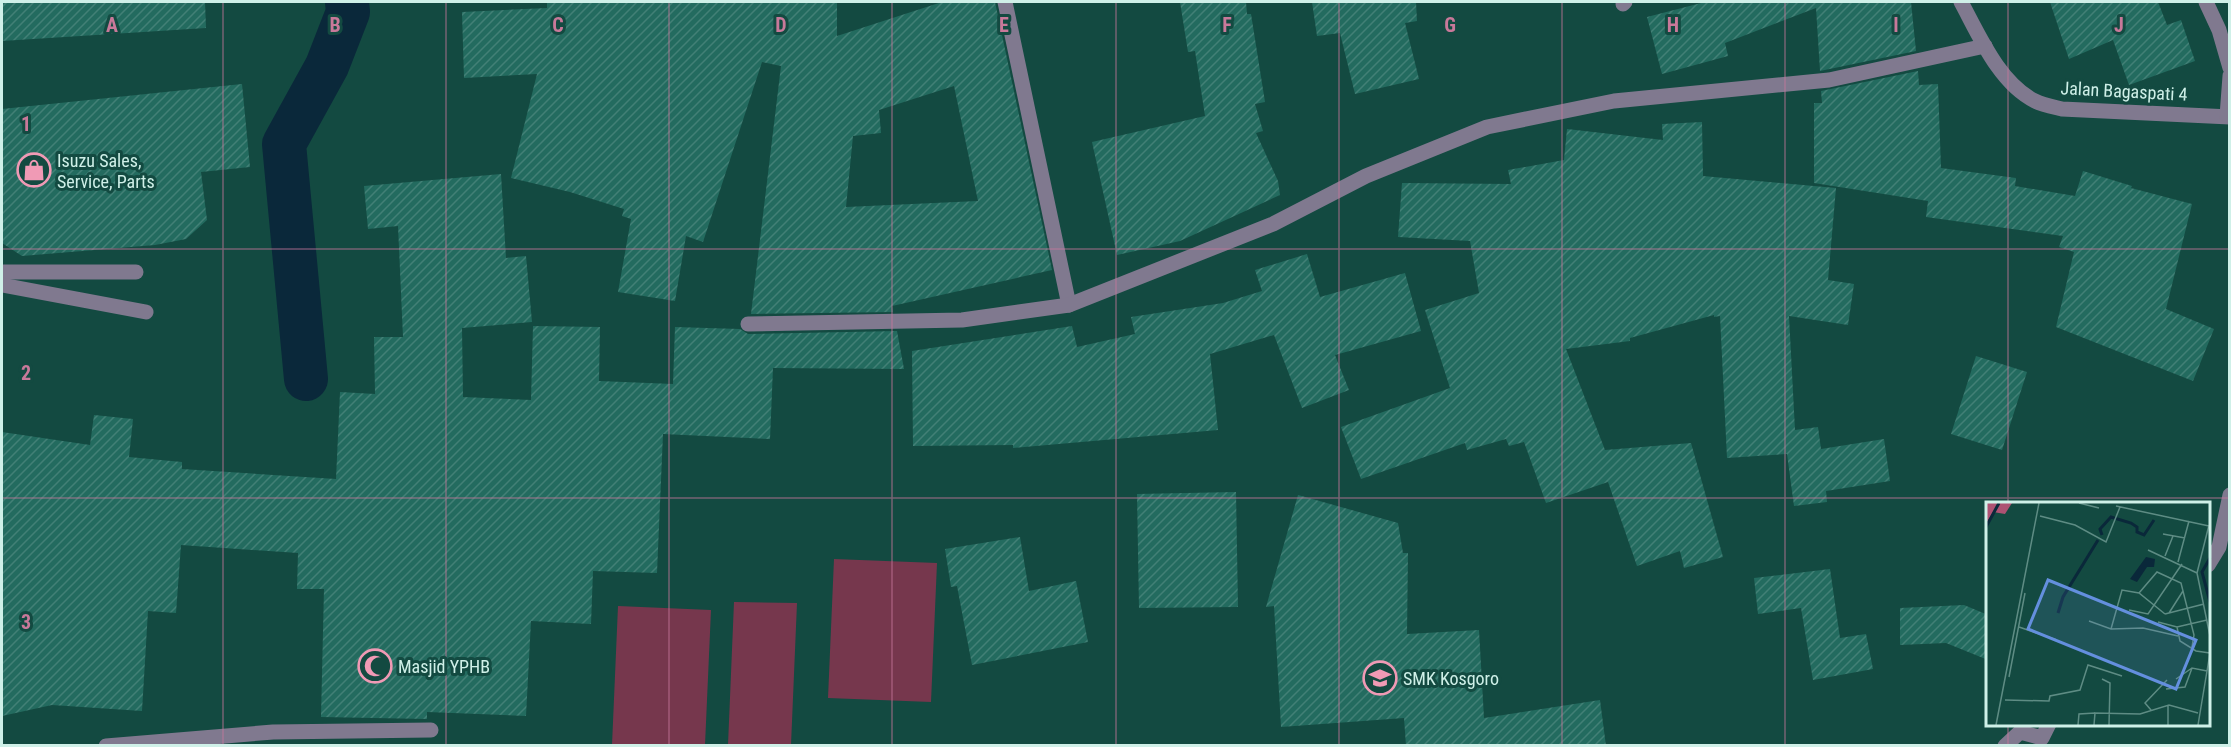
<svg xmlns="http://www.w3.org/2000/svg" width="2231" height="747" font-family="'Roboto Condensed',sans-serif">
	<defs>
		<pattern id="building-hatch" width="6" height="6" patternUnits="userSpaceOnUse" patternTransform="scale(1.5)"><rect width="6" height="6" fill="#236b5f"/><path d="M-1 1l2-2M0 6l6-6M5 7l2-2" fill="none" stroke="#428076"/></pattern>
	</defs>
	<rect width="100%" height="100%" fill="#134a41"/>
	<g fill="#76374d">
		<polygon points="834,559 937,563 931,702 828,698"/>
		<polygon points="734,602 797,603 791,745 728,745"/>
		<polygon points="618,606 711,610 705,745 612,745"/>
	</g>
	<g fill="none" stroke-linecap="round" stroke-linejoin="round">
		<polyline stroke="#0a283a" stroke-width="44" points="306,379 284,144 327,66 348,12 347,2"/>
	</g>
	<g fill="url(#building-hatch)" fill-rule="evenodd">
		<polygon points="2,2 205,2 206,28 2,41"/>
		<path d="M547,2h290v34l105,-34h53l57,268 -160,36 1,6 -142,2 30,-248 -19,-4 -59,180 -17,-6 -11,65 -57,-9 13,-73 -9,-3 2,-7 -54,-17 -59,-14 26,-104 -73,4 -2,-66 85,-4zM954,86l24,115 -132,6 7,-71 28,-3 -2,-23z"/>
		<polygon points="1180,2 1246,2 1247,14 1251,14 1265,102 1255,104 1263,131 1256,133 1278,181 1280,195 1180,241 1117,255 1092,142 1205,116 1195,51 1188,52"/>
		<polygon points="1312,2 1416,2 1417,21 1405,23 1419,79 1355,94 1340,33 1317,36"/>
		<polygon points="1705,2 1911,2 1916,51 1820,71 1816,8 1725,43 1728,56 1662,74 1647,17"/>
		<polygon points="2050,2 2158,2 2167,25 2181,20 2195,61 2129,85 2113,40 2069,59"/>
		<polygon points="1918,71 1919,85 1938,84 1941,168 2016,178 2015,186 2075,196 2083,171 2132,186 2131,188 2192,204 2166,309 2214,329 2193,381 2056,327 2074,252 2059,247 2063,236 1926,217 1928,201 1814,183 1814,103 1822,103 1821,91"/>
		<polygon points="242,84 250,167 201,172 207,220 186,239 155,245 22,256 2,243 2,109"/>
		<polygon points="1702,122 1703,176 1836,188 1828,280 1854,284 1848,325 1789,316 1795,430 1818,427 1821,449 1884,439 1890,481 1826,491 1827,502 1794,506 1787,454 1727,458 1720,316 1714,317 1714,315 1630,338 1630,341 1566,349 1605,450 1691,443 1723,557 1684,568 1680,551 1637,566 1608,482 1546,503 1524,442 1509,446 1506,439 1467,450 1465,443 1361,479 1341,427 1450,388 1425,310 1479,293 1470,241 1398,237 1402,183 1511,184 1508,170 1564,160 1567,129 1663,140 1662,124"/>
		<polygon points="501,174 506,258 526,256 532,322 462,328 463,397 531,400 533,326 600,327 599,381 673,384 675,327 740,329 748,334 897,331 904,369 773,368 770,439 663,434 657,573 593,571 591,624 531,621 526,716 427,712 427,719 321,717 324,589 297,589 298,553 181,545 176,613 148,611 142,711 52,705 2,716 2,432 90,445 94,415 133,419 129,457 182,462 182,469 336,479 340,392 375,394 374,337 403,337 398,226 368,229 364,186"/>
		<polygon points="1307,254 1320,297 1405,273 1421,331 1335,355 1349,390 1302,408 1274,335 1210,354 1218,430 1013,448 1013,445 913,446 912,351 1072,326 1077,347 1135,334 1131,317 1223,303 1262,291 1255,270"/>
		<polygon points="1976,356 2027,372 2002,450 1951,434"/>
		<polygon points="1236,492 1238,607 1139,608 1137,494"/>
		<polygon points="1298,495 1398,523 1403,553 1408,553 1407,634 1479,630 1484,718 1600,700 1606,746 1406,746 1404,718 1281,727 1274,606 1266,607"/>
		<polygon points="1020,537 1029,591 1076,581 1088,642 972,665 957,586 951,587 945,549"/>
		<polygon points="1830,569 1840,638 1866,634 1873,669 1813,680 1801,608 1758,614 1754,578"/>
		<polygon points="1964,605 1988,615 1988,660 1946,643 1900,645 1900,608"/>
	</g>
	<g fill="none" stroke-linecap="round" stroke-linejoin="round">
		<g stroke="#80798f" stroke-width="15">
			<polyline points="1005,2 1069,305"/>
			<path d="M1961,2c18,33 38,81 74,99 8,4 19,6 27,8l168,8"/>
			<polyline points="2206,2 2219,30 2230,68"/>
			<polyline points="1623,4 1625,2"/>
			<polyline points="2227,116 2230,76"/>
			<polyline points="2,272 136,272"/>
			<polyline points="2,285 146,312"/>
			<polyline points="748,324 962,320 1069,305 1273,224 1366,176 1487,127 1614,101 1829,80 1985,46"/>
			<polyline points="2208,565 2219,547 2230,495"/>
			<polyline points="106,746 273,732 431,730"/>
			<polyline points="2005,746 2020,732 2042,738 2049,724"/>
		</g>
	</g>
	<path fill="none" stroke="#c8799a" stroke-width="1.5" stroke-opacity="0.55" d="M223,2v744M446,2v744M669,2v744M892,2v744M1116,2v744M1339,2v744M1562,2v744M1785,2v744M2008,2v502M2,249h2228M2,498h2228M2008,724v22"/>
	<defs>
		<symbol id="shop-ring" viewBox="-11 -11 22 22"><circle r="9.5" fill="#134a41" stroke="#f09ab5" stroke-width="1.5"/><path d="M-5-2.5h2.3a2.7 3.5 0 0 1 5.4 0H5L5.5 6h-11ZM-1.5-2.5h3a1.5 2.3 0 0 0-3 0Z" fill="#f09ab5"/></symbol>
		<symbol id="mosque-ring" viewBox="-11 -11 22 22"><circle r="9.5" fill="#134a41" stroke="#f09ab5" stroke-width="1.5"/><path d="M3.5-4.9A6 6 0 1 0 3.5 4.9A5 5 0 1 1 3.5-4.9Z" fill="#f09ab5"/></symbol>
		<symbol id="school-ring" viewBox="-11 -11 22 22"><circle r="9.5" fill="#134a41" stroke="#f09ab5" stroke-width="1.5"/><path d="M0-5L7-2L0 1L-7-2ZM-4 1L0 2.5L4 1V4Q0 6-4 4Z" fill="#f09ab5"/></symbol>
	</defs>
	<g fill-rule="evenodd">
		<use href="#shop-ring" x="15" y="151" width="38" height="38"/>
		<use href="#mosque-ring" x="356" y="647" width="38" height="38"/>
		<use href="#school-ring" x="1361" y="659" width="38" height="38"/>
	</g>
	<g text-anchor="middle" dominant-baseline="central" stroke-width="6" stroke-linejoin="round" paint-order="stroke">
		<g font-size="18" fill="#cff0e8" stroke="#134a41">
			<text transform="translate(2124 91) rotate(3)">Jalan Bagaspati 4</text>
		</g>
		<g font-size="18" fill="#cff0e8" stroke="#134a41" text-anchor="start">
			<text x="57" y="160">Isuzu Sales,<tspan x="57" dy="21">Service, Parts</tspan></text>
			<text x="398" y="666">Masjid YPHB</text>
			<text x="1403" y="678">SMK Kosgoro</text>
		</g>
	</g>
	<g transform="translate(1986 502)">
		<rect width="224" height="224" fill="#134a41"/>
		<path d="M0,1h26l-7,11 -12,-2 -7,12z" fill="#ad5273"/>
		<path d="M160,55l9,2 -1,8h-7l-10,15 -7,-3z" fill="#0a283a"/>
		<path fill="none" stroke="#0a283a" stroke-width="3" d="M0,25l13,-24M116,33l-2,-6 11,-12 20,6 6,4v5l7,3 10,-15M224,56l-8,14 8,30M72,111l5,-16 35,-57"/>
		<path fill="none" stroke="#5e8c84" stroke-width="1.5" d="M93,1l20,5M130,4l93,20M54,14l35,9 31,17 14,-35M177,32l22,4M162,48l49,23M179,54l8,-20M192,60l11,-41M211,71l13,63M211,71l12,-48M153,91l18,-21 24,11 13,52 -2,12M143,108l19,4 34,-50M183,111l14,-22M179,112l39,-10M103,119l22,8 32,-1 35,8M172,120l19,5 30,-7M33,125l38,13M191,125l3,14 16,10 14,2M125,127l11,-39 17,3 26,21M23,175l16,-84M116,177l8,4 -1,42M190,177l16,-11M180,187l19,-2 7,-19 15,3M19,198l44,1 1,-5 30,-6 8,-25 34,11M182,204v19M165,208l-6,-7 22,-23M10,223l43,-222M92,223l1,-11 16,-1M108,223l1,-12 45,1 29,-9 29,8M212,223l12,-72"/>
		<path fill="#648fde" fill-opacity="0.15" stroke="#648fde" stroke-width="3" d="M62,78l148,60 -20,49 -148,-60z"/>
		<rect width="224" height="224" fill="none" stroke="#cff0e8" stroke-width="3"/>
	</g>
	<g font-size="20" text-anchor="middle" font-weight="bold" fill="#c8799a" stroke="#134a41" stroke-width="6" stroke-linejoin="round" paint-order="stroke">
		<text x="112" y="32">A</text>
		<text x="335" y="32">B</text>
		<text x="558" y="32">C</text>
		<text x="781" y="32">D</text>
		<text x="1004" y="32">E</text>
		<text x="1227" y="32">F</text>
		<text x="1450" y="32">G</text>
		<text x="1673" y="32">H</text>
		<text x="1896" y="32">I</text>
		<text x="2119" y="32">J</text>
		<text x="26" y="131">1</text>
		<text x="26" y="380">2</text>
		<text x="26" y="629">3</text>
	</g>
	<rect width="2231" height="747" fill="none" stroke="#cff0e8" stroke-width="6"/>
</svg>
